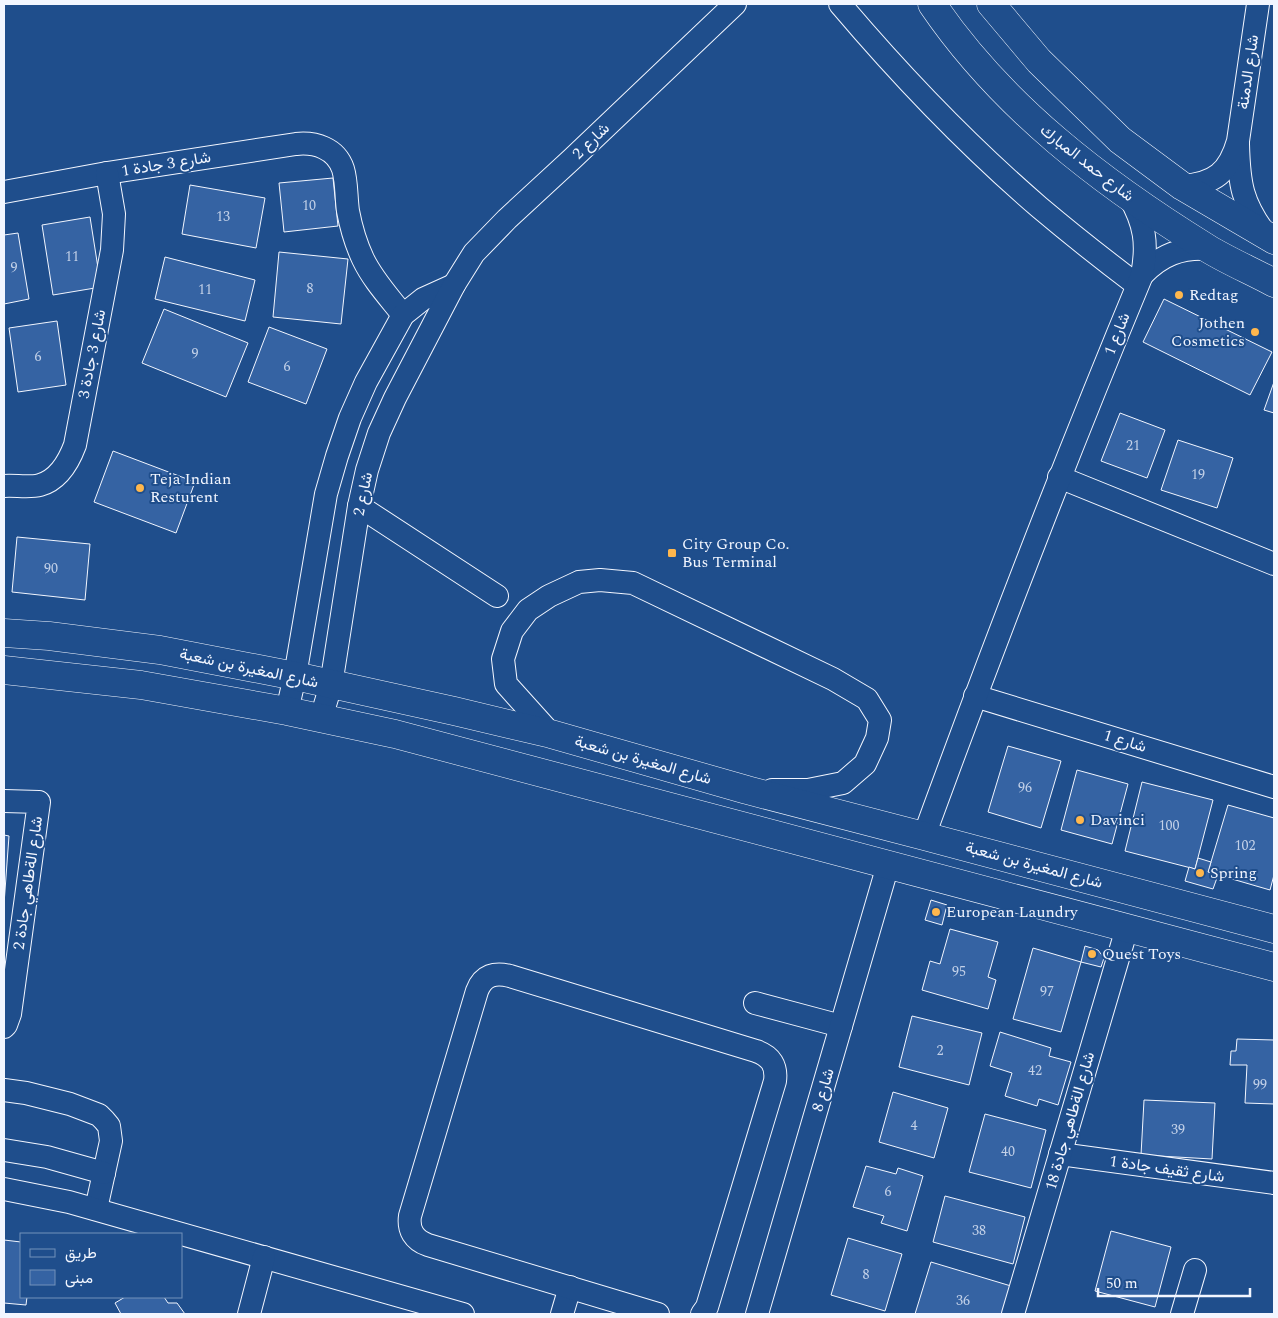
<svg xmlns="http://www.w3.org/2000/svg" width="1278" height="1318" font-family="Spectral,Vazirmatn,serif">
	<rect width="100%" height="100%" fill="#1f4e8c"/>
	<g fill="#3563a3" stroke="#f2f6ff">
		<polygon points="333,178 338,226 284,232 279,183"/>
		<polygon points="190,185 265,198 256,248 182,234"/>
		<polygon points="90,217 101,287 53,295 42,225"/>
		<polygon points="18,233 29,299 4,304 4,235"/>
		<polygon points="279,252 348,259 341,324 273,317"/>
		<polygon points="165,257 255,280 245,321 155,299"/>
		<polygon points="1164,299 1272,352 1250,395 1143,342"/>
		<polygon points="164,309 248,343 226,397 142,363"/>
		<polygon points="57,321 66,385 18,392 9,328"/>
		<polygon points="269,327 327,349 306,404 248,382"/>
		<polygon points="1274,382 1274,413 1264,410"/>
		<polygon points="1120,413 1165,430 1147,478 1101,461"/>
		<polygon points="1178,440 1233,458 1217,508 1161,490"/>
		<polygon points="113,451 195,482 176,533 94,502"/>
		<polygon points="17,537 90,544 85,600 12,592"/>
		<polygon points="1008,746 1061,761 1041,828 988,812"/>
		<polygon points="1077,770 1128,784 1112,844 1061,830"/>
		<polygon points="1142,782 1213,800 1195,869 1125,851"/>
		<polygon points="1228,805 1274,818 1274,875 1270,890 1208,872"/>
		<polygon points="4,835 9,836 4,904"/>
		<polygon points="1198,858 1211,862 1208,872 1218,875 1213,889 1185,881 1189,867 1195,869"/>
		<polygon points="931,900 947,905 942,925 925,920"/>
		<polygon points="950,929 998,942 988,977 996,980 988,1009 922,990 930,961 940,964"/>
		<polygon points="1085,946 1098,950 1104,958 1101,967 1081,962"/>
		<polygon points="1033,948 1081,962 1061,1032 1013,1019"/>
		<polygon points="912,1016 982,1033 969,1085 899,1067"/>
		<polygon points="1000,1032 1051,1048 1049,1056 1071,1062 1058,1105 1039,1099 1037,1106 1005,1096 1012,1073 990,1066"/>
		<polygon points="1237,1039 1274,1040 1274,1104 1245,1103 1247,1065 1230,1065 1231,1051 1236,1051"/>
		<polygon points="893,1092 948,1108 934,1158 879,1142"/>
		<polygon points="1144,1100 1215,1103 1212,1159 1141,1155"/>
		<polygon points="985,1114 1046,1130 1031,1188 969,1172"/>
		<polygon points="866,1166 896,1174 898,1168 923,1176 907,1231 881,1223 884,1216 853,1207"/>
		<polygon points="945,1196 1025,1217 1013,1264 933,1242"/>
		<polygon points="1111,1231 1171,1247 1155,1307 1095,1291"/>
		<polygon points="848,1238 902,1254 885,1311 831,1295"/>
		<polygon points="4,1240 21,1242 21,1297 27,1297 26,1305 4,1303"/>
		<polygon points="931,1262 1011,1286 1002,1314 915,1314"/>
		<polygon points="125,1297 164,1297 168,1303 177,1303 185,1314 121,1314 115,1303"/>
	</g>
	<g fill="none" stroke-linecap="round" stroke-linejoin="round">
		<defs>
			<g id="minor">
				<path d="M840,4c61,72 127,141 199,203 32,27 65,53 98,78"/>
				<path d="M1238,144c1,40 4,59 28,91"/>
				<path d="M1182,186c33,-2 47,-14 56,-45l20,-137"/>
				<path d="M4,192l103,-19 189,-29c19,-2 40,4 47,25 4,13 3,28 5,42 3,16 8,33 15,48 10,21 26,38 40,56"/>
				<path d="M1142,275c19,-20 39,-28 67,-26"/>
				<polyline points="1059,477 1274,564"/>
				<path d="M4,486c11,-1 25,2 36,-1 18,-5 29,-24 35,-40l37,-195 2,-36 -7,-41"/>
				<polyline points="359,506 497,596"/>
				<polyline points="975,696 1274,787"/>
				<polyline points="287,711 295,676 326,494 337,456 350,418 366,382 403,315 423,299 454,285"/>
				<polyline points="321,718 331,685 359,506 367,470 379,433 395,398 454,285 474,253 507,219 572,159 735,4"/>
				<polyline points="551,734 506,684 503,659 512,631 528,610 549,596 579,582 600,580 633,583 833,679 867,699 880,720 877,738 865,764 843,783 808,790 772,790"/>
				<polyline points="4,801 39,802 10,1014 6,1025 4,1027"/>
				<path d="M924,836c69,-189 141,-376 218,-561 6,-31 3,-51 -13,-79"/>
				<polyline points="755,1003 841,1026"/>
				<polyline points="4,1090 26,1093 70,1104 99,1115 104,1120 109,1126 111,1141 96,1209"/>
				<polyline points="4,1150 47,1157 104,1173"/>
				<polyline points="1060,1154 1274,1183"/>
				<polyline points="4,1189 69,1202 463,1314"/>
				<polyline points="249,1314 264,1257"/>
				<polyline points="562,1314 570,1287"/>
				<path d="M658,1314l-230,-69c-14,-5 -20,-15 -18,-29l67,-225c6,-16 18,-19 33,-15l246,75c15,5 21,15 19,30l-68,226 -5,7"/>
				<polyline points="757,1314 888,865"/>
				<polyline points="1013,1314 1127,928"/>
				<polyline points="1182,1314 1195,1270"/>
			</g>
			<g id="major">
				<path d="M932,4c70,103 170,179 275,244 21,13 45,23 67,35"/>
				<polyline points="991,4 1039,61 1120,140 1182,186 1274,240"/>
				<polyline points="4,633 49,636 160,650 295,676 454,711 551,734 747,790 924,836 1274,929"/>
				<polyline points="4,670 141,685 287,711 395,734 1274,967"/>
			</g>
		</defs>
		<use href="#minor" stroke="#f2f6ff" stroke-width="24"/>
		<use href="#major" stroke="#f2f6ff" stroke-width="29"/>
		<use href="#minor" stroke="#1f4e8c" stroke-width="22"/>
		<use href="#major" stroke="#1f4e8c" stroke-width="28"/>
	</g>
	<g fill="#ffb74d" stroke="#1f4e8c" stroke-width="2">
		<circle cx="1179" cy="295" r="5"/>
		<circle cx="1255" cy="332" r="5"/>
		<circle cx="140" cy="488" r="5"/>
		<rect x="667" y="548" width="10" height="10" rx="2.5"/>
		<circle cx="1080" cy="820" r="5"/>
		<circle cx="1200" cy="873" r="5"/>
		<circle cx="936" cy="912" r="5"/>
		<circle cx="1092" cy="954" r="5"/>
	</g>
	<g text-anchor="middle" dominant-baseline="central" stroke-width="4" stroke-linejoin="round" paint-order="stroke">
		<g font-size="14" fill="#c3d1e8">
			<text x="309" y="205">10</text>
			<text x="223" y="216">13</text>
			<text x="72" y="256">11</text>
			<text x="14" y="267">9</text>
			<text x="310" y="288">8</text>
			<text x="205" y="289">11</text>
			<text x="195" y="353">9</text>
			<text x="38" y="356">6</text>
			<text x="287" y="366">6</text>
			<text x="1133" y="445">21</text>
			<text x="1198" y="474">19</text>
			<text x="51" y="568">90</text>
			<text x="1025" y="787">96</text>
			<text x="1169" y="825">100</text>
			<text x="1245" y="845">102</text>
			<text x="959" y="971">95</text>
			<text x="1047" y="991">97</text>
			<text x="940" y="1050">2</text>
			<text x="1035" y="1070">42</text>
			<text x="1260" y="1084">99</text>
			<text x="914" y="1125">4</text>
			<text x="1178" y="1129">39</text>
			<text x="1008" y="1151">40</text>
			<text x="888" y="1191">6</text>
			<text x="979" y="1230">38</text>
			<text x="866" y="1274">8</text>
			<text x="963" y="1300">36</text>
		</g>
		<g font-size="16" fill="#f2f6ff" stroke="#1f4e8c">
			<text transform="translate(1248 72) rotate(-82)">شارع الدمنة</text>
			<text transform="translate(591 141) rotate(-44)">شارع 2</text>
			<text transform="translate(1087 163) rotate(38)">شارع حمد المبارك</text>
			<text transform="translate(166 164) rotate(-9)">شارع 3 جادة 1</text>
			<text transform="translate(1117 334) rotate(-68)">شارع 1</text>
			<text transform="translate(92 354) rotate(-79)">شارع 3 جادة 3</text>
			<text transform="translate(363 494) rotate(-78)">شارع 2</text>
			<text transform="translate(249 668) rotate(12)">شارع المغيرة بن شعبة</text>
			<text transform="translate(1125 741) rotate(17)">شارع 1</text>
			<text transform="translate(643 760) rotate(16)">شارع المغيرة بن شعبة</text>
			<text transform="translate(1034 865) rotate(15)">شارع المغيرة بن شعبة</text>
			<text transform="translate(28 883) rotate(-82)">شارع الةطاهي جادة 2</text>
			<text transform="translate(823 1090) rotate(-74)">شارع 8</text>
			<text transform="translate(1070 1121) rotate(-74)">شارع الةطاهي جادة 18</text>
			<text transform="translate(1167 1169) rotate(8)">شارع ثقيف جادة 1</text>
		</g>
		<g font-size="16" fill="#f2f6ff" stroke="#1f4e8c" text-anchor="start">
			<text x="1189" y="295">Redtag</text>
			<text x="1245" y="323" text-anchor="end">Jothen<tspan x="1245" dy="18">Cosmetics</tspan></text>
			<text x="150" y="479">Teja Indian<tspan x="150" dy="18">Resturent</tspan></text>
			<text x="682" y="544">City Group Co.<tspan x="682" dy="18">Bus Terminal</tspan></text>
			<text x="1090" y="820">Davinci</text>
			<text x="1210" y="873">Spring</text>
			<text x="946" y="912">European Laundry</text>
			<text x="1102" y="954">Quest Toys</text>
		</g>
	</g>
	<rect width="1278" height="1318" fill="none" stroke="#f2f6ff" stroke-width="10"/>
	<rect x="20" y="1233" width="162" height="65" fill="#1f4e8c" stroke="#7391ba"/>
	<rect x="30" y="1249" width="25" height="8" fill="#1f4e8c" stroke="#7391ba"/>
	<text x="65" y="1258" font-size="15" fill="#f2f6ff">طريق</text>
	<rect x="30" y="1270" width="25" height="15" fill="#3563a3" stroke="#7391ba"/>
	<text x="65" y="1283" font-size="15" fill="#f2f6ff">مبنى</text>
	<path d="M1098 1288v8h152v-8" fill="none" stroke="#f2f6ff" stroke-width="2.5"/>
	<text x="1106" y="1288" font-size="15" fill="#f2f6ff" stroke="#1f4e8c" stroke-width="4" paint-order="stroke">50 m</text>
</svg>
